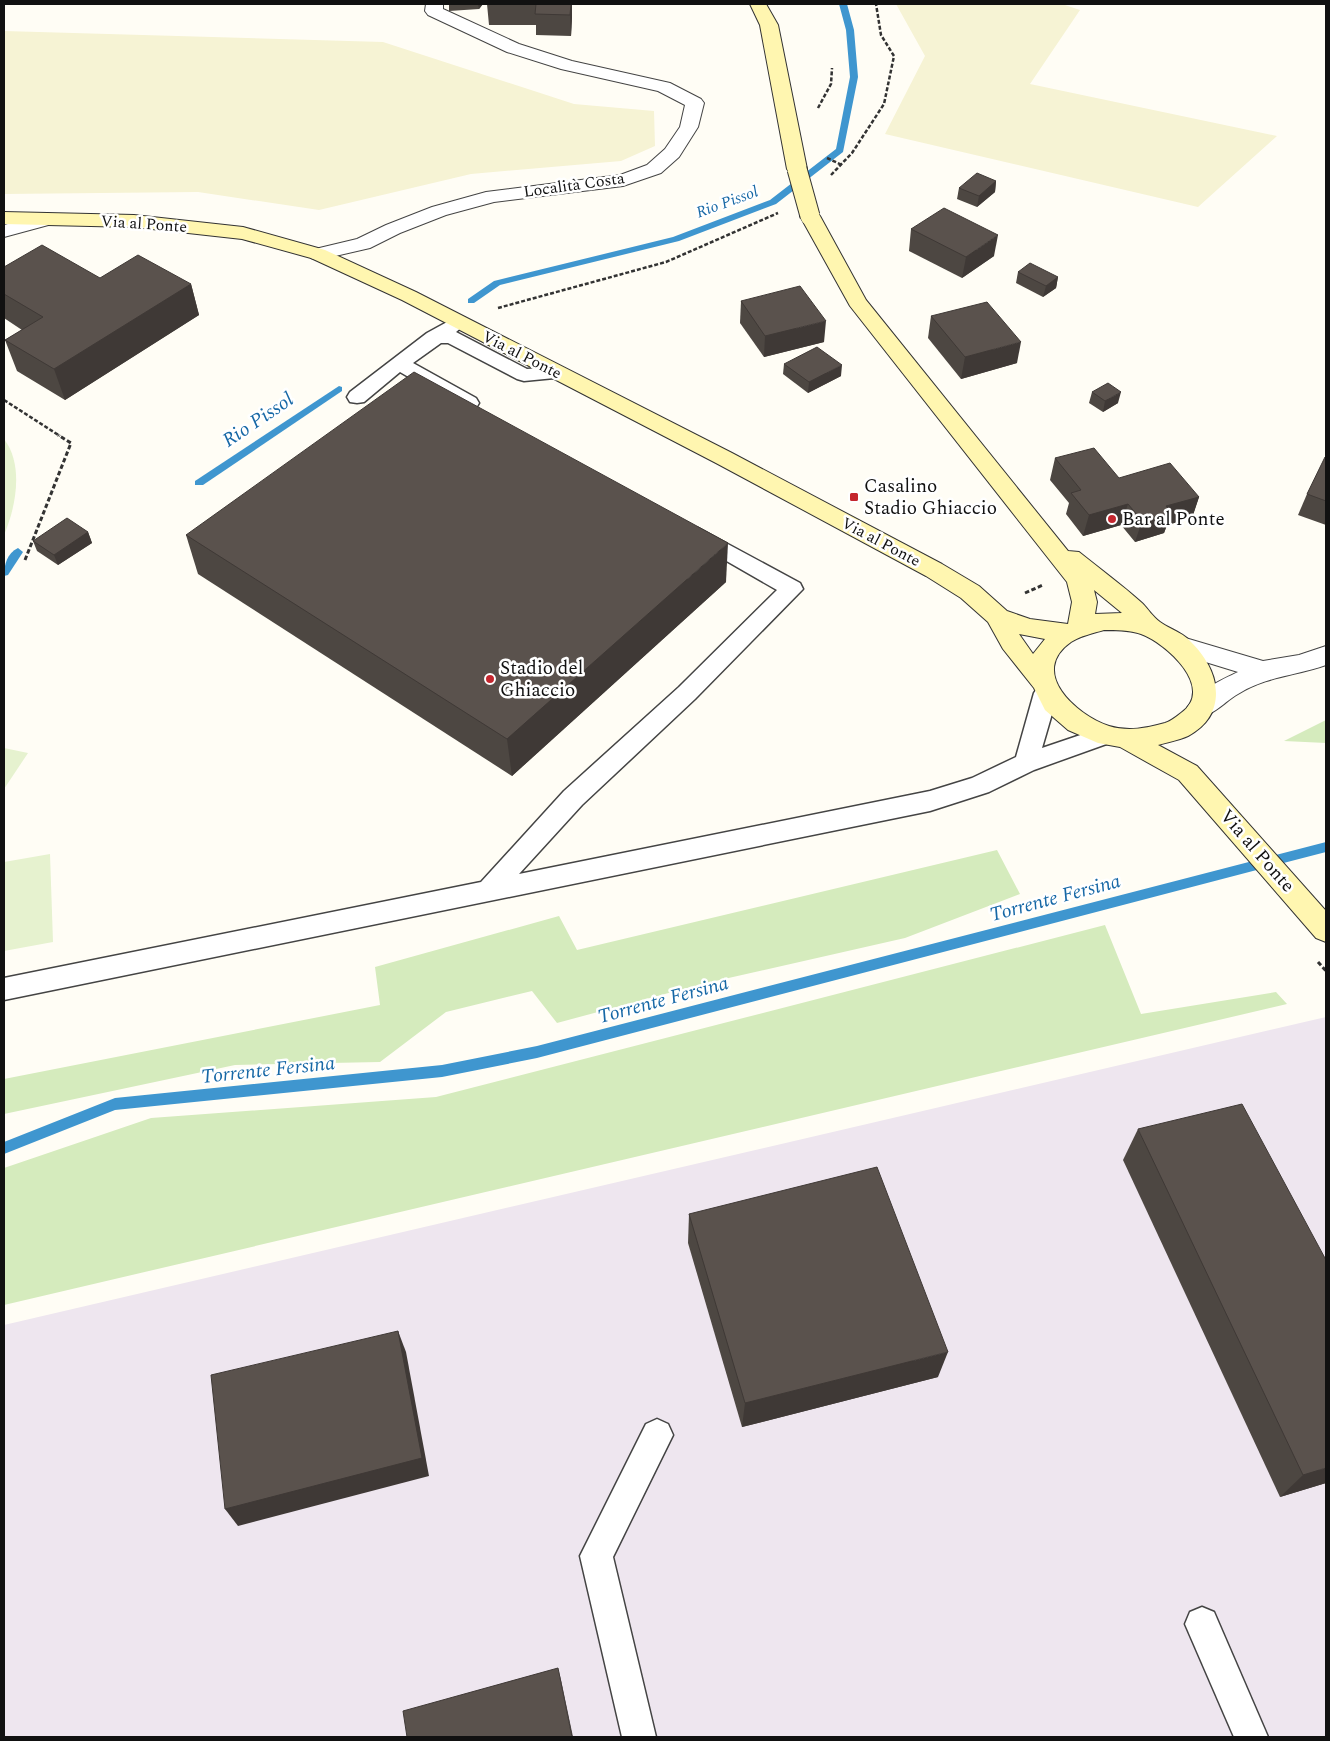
<svg xmlns="http://www.w3.org/2000/svg" width="1330" height="1741" font-family="Spectral,serif">
	<rect width="100%" height="100%" fill="#fffdf5"/>
	<polygon fill="#eee6ef" points="1326,1017 1326,1737 4,1737 4,1325"/>
	<g fill="#f6f3d4">
		<polygon points="896,4 1062,4 1080,10 1030,84 1277,136 1198,207 885,134 925,56"/>
		<polygon points="4,31 383,42 574,104 654,111 655,146 621,161 471,174 319,210 198,192 4,194"/>
	</g>
	<g fill="#d5ebbd">
		<polygon points="1326,720 1326,743 1284,741"/>
		<polygon points="997,850 1020,894 905,938 702,984 557,1023 532,991 446,1012 380,1062 235,1065 4,1114 4,1079 380,1005 375,967 559,916 577,950"/>
		<polygon points="1105,925 1141,1014 1276,992 1287,1004 4,1305 4,1168 151,1118 436,1097"/>
	</g>
	<g fill="#e6f2cf">
		<path d="M4,439c20,26 12,68 0,96z"/>
		<polygon points="4,748 28,753 4,789"/>
		<polygon points="50,854 53,942 4,951 4,862"/>
	</g>
	<g fill="none" stroke-linecap="round" stroke-linejoin="round">
		<g fill="#3f96cf" fill-rule="evenodd">
			<polygon points="839,4 847,4 854,30 858,77 843,152 776,204 679,241 500,285 474,303 468,303 468,299 494,281 673,237 770,200 836,149 850,77 846,30"/>
			<polygon points="339,386 342,387 342,391 203,485 195,485 195,481"/>
			<path d="M18,548l5,4 -15,23 -4,1c0,-11 3,-23 14,-28z"/>
			<polygon points="1326,842 1326,852 537,1058 442,1077 115,1110 4,1154 4,1142 115,1098 442,1065 537,1046"/>
		</g>
		<defs>
			<g id="lane">
				<polygon points="458,316 465,318 468,322 456,332 527,369 558,367 565,369 568,373 565,377 524,381 517,379 448,343 441,343 413,363 476,398 479,403 476,408 469,409 462,408 400,372 364,402 357,403 350,402 347,397 350,392 427,333"/>
				<polygon points="698,528 800,583 803,589 695,699 582,805 519,874 930,791 972,778 1016,757 1034,693 1038,687 1046,684 1054,687 1058,693 1042,748 1104,727 1112,730 1116,736 1112,742 1034,770 989,792 930,811 4,1000 4,978 481,882 564,791 679,687 777,590 690,540 687,535 690,530"/>
				<polygon points="657,1419 668,1424 673,1435 613,1557 656,1737 622,1737 580,1556 646,1424"/>
				<polygon points="1202,1607 1214,1612 1268,1737 1234,1737 1185,1624 1190,1612"/>
			</g>
			<g id="street">
				<polygon points="426,4 443,4 443,9 519,44 572,61 670,83 701,99 704,103 698,127 679,157 661,173 623,186 494,202 446,215 400,233 370,248 318,260 311,258 308,254 311,250 357,239 386,225 432,207 486,192 620,175 647,165 665,149 680,127 685,105 658,91 561,69 507,52 428,15 425,11"/>
				<polygon points="45,214 52,216 55,220 52,224 4,237 4,225"/>
				<path d="M1182,637l81,24 36,-6 27,-9v19c-31,11 -59,11 -88,29 -16,9 -28,27 -47,21l-4,-7c10,-17 34,-28 51,-36l-65,-20 -3,-6 3,-6z"/>
			</g>
			<g id="secondary">
				<polygon points="750,4 766,4 778,25 807,169 804,173 790,173 787,169 760,25"/>
				<path d="M810,210l7,2 3,4 46,84 202,251 11,1c21,17 43,33 63,51 6,6 11,14 18,19 10,7 21,10 29,18 31,29 41,73 -1,96 -9,4 -20,6 -30,9l39,21 129,145v31l-10,-4 -137,-158 -59,-33 -22,-4 -30,-13 -23,-20 -11,-22 -31,-39 -15,-27 -27,-24 -35,-22 -210,-113 -314,-163 -91,-42 -69,-19 -108,-12 -130,-3v-12l130,3 109,12 82,23 91,42 316,161 210,111 37,22 28,25 23,8 38,5 4,-22 -5,-20 -217,-276 -50,-90 3,-4zM1094,590l28,23 -27,1 2,-12zM1104,630c12,0 26,0 37,4 25,9 75,54 40,79 -5,4 -10,8 -16,10 -18,5 -37,9 -56,3 -33,-11 -81,-54 -38,-84 9,-6 23,-9 33,-12zM1019,634l26,5 -12,15z"/>
			</g>
		</defs>
		<use href="#lane" stroke="#444" stroke-width="3"/>
		<use href="#street" stroke="#444" stroke-width="2"/>
		<use href="#secondary" stroke="#333" stroke-width="2"/>
		<g stroke="#333" stroke-width="2.5" stroke-dasharray="4 2" stroke-linecap="butt">
			<polyline points="818,108 831,84 832,68"/>
			<polyline points="827,158 842,165"/>
			<polyline points="831,175 852,153 884,104 894,56 881,35 876,4"/>
			<polyline points="498,308 666,262 778,213"/>
			<polyline points="4,400 60,436"/>
		</g>
		<g stroke="#333" stroke-width="3" stroke-dasharray="4.5 2.5" stroke-linecap="butt">
			<polyline points="25,560 71,443 58,435"/>
			<polyline points="1025,593 1043,585"/>
			<polyline points="1318,962 1326,971"/>
		</g>
		<use href="#lane" fill="#fff" fill-rule="evenodd"/>
		<use href="#street" fill="#fff" fill-rule="evenodd"/>
		<use href="#secondary" fill="#fff6b0" fill-rule="evenodd"/>
		<defs>
			<polyline id="secondary-bridge" points="797,169 810,216"/>
		</defs>
		<use href="#secondary-bridge" stroke="#333" stroke-width="21" stroke-linecap="butt"/>
		<use href="#secondary-bridge" stroke="#fff6b0" stroke-width="19"/>
	</g>
	<g fill="#4d4742">
		<polygon points="449,4 483,4 479,9 449,11"/>
		<polygon points="487,4 572,4 572,17 571,36 536,35 536,25 489,25"/>
		<polygon points="996,181 995,192 977,207 957,199 959,188"/>
		<polygon points="911,229 994,256 962,278 909,251"/>
		<polygon points="4,267 100,278 191,284 199,315 65,400 17,371 5,340 22,330 4,318"/>
		<polygon points="1018,272 1058,277 1056,288 1043,297 1016,283"/>
		<polygon points="741,301 824,342 764,357 740,323"/>
		<polygon points="931,316 1017,363 961,379 928,338"/>
		<polygon points="784,364 841,376 808,393 783,374"/>
		<polygon points="1092,392 1118,403 1103,412 1089,403"/>
		<polygon points="1055,458 1119,478 1199,497 1192,518 1167,525 1164,533 1135,542 1121,525 1083,536 1066,514 1069,503 1050,480"/>
		<polygon points="1326,458 1326,525 1298,515 1307,494"/>
		<polygon points="88,532 92,543 58,565 37,551 33,541"/>
		<polygon points="186,535 726,582 512,776 198,574"/>
		<polygon points="1138,1129 1326,1483 1280,1497 1123,1160"/>
		<polygon points="689,1214 938,1377 742,1427 688,1243"/>
	</g>
	<g fill="#3f3936">
		<polygon points="478,4 483,4 479,9"/>
		<polygon points="571,4 572,4 572,17 571,36 570,15"/>
		<polygon points="996,181 995,192 977,207 979,196"/>
		<polygon points="998,235 994,256 962,278 966,257"/>
		<polygon points="1058,277 1056,288 1043,297 1046,286"/>
		<polygon points="191,284 199,315 65,400 54,369"/>
		<polygon points="826,321 824,342 764,357 765,336"/>
		<polygon points="1021,342 1017,363 961,379 965,357"/>
		<polygon points="842,365 841,376 808,393 809,382"/>
		<polygon points="1121,392 1118,403 1103,412 1105,401"/>
		<polygon points="1199,497 1192,518 1167,525 1164,533 1135,542 1142,521 1166,506"/>
		<polygon points="1128,504 1121,525 1083,536 1089,515"/>
		<polygon points="88,532 92,543 58,565 54,555"/>
		<polygon points="728,543 726,582 512,776 507,739"/>
		<polygon points="398,1331 406,1352 429,1476 238,1526 225,1509"/>
		<polygon points="948,1352 938,1377 742,1427 745,1403"/>
		<polygon points="1326,1468 1326,1483 1280,1497 1303,1475"/>
		<polygon points="558,1668 561,1680 573,1737 572,1737"/>
	</g>
	<g fill="#5a524d" stroke="#3f3936">
		<polygon points="487,4 571,4 570,15 535,14 536,4"/>
		<polygon points="977,173 996,181 979,196 959,188"/>
		<polygon points="944,208 998,235 966,257 911,229"/>
		<polygon points="42,245 100,278 138,255 191,284 54,369 5,340 43,317 4,294 4,267"/>
		<polygon points="1030,263 1058,277 1046,286 1018,272"/>
		<polygon points="800,286 826,321 765,336 741,301"/>
		<polygon points="987,302 1021,342 965,357 931,316"/>
		<polygon points="817,347 842,365 809,382 784,364"/>
		<polygon points="414,372 728,543 507,739 186,535"/>
		<polygon points="1108,383 1121,392 1105,401 1092,392"/>
		<polygon points="1094,448 1119,478 1170,463 1199,497 1166,506 1171,512 1142,521 1128,504 1089,515 1071,493 1081,490 1055,458"/>
		<polygon points="1325,457 1326,458 1326,501 1307,494"/>
		<polygon points="67,518 88,532 54,555 33,541"/>
		<polygon points="1242,1104 1326,1260 1326,1468 1303,1475 1138,1129"/>
		<polygon points="877,1167 948,1352 745,1403 689,1214"/>
		<polygon points="398,1331 422,1458 225,1509 211,1375"/>
		<polygon points="558,1668 572,1737 407,1737 403,1711"/>
	</g>
	<g fill="#c4262e" stroke="#fff" stroke-width="2">
		<rect x="849" y="492" width="10" height="10" rx="2.5"/>
		<circle cx="1112" cy="519" r="5"/>
		<circle cx="490" cy="679" r="5"/>
	</g>
	<g text-anchor="middle" dominant-baseline="central" stroke-width="5" stroke-linejoin="round" paint-order="stroke">
		<g font-size="16" fill="#111" stroke="#fff">
			<text transform="translate(574 185) rotate(-8)">Località Costa</text>
			<text transform="translate(144 224) rotate(4)">Via al Ponte</text>
			<text transform="translate(522 355) rotate(27)">Via al Ponte</text>
			<text transform="translate(881 542) rotate(28)">Via al Ponte</text>
		</g>
		<g font-size="16" font-style="italic" fill="#1768a6" stroke="#fff">
			<text transform="translate(727 202) rotate(-20)">Rio Pissol</text>
		</g>
		<g font-size="19" fill="#111" stroke="#fff" text-anchor="start">
			<text x="864" y="486">Casalino<tspan x="864" dy="22">Stadio Ghiaccio</tspan></text>
			<text x="1122" y="519">Bar al Ponte</text>
			<text x="500" y="668">Stadio del<tspan x="500" dy="22">Ghiaccio</tspan></text>
		</g>
		<g font-size="19" fill="#111" stroke="#fff">
			<text transform="translate(1257 851) rotate(49)">Via al Ponte</text>
		</g>
		<g font-size="20" font-style="italic" fill="#1768a6" stroke="#fff">
			<text transform="translate(258 420) rotate(-34)">Rio Pissol</text>
			<text transform="translate(1055 898) rotate(-15)">Torrente Fersina</text>
			<text transform="translate(663 1000) rotate(-15)">Torrente Fersina</text>
			<text transform="translate(268 1070) rotate(-6)">Torrente Fersina</text>
		</g>
	</g>
	<rect width="1330" height="1741" fill="none" stroke="#111111" stroke-width="10"/>
</svg>
